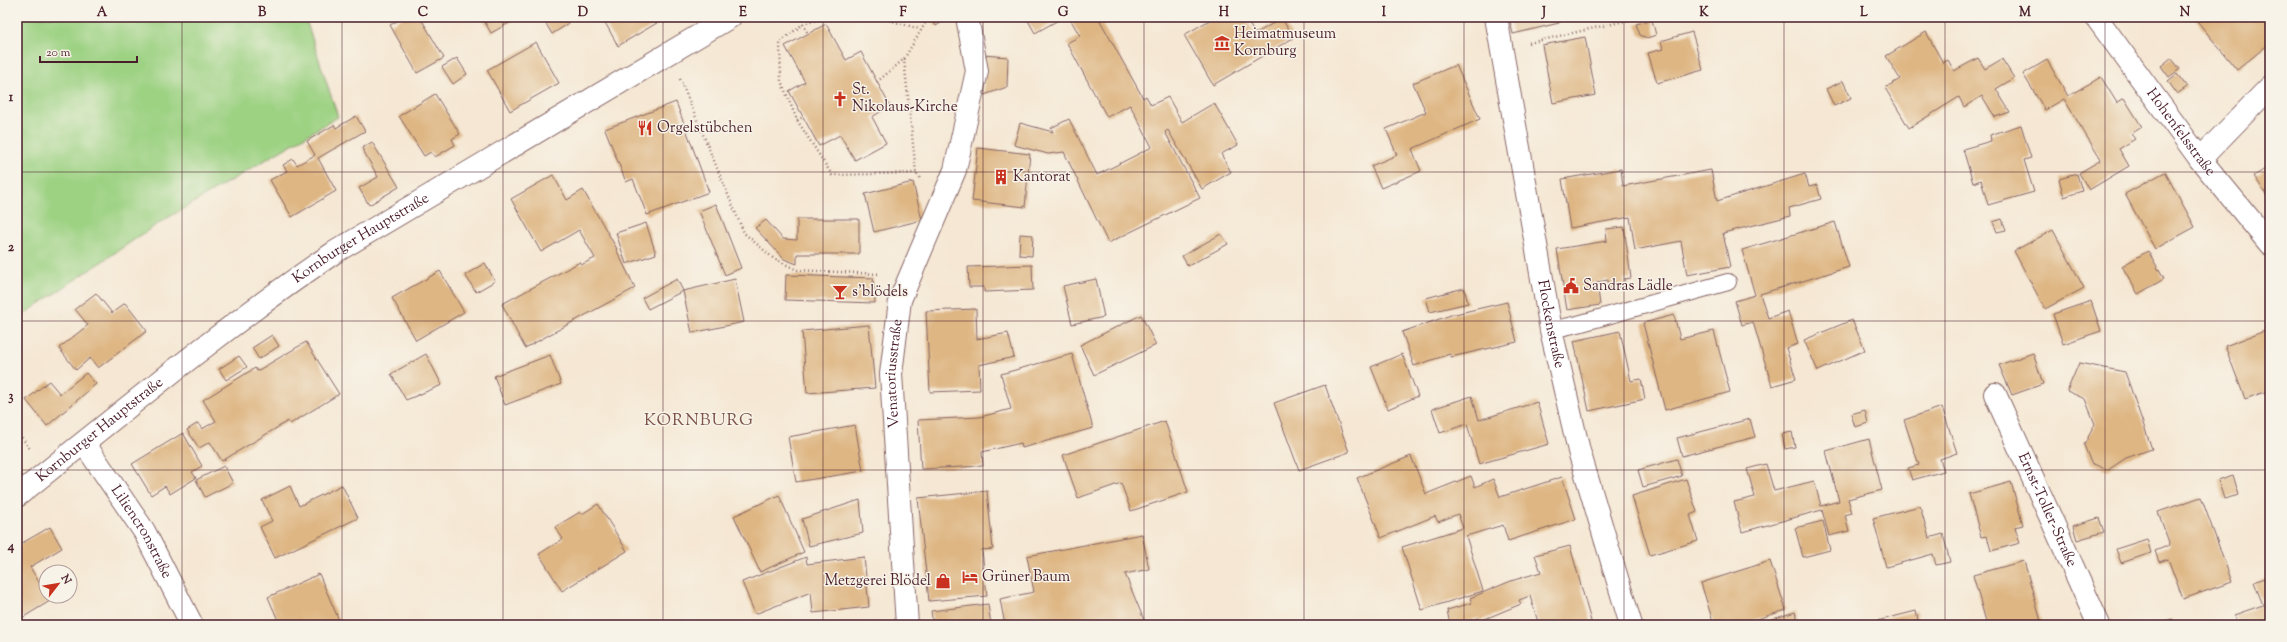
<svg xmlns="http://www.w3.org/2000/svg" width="2287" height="642" font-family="'Sorts Mill Goudy',serif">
	<rect width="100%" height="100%" fill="#f7f3e8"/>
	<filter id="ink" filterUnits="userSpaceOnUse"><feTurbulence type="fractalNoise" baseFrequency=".025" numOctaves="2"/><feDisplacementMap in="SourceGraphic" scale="8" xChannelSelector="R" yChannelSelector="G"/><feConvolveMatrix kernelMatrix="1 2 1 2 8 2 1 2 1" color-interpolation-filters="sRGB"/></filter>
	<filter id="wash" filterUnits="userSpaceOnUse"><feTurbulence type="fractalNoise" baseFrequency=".012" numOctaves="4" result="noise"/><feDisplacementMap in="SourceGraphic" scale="16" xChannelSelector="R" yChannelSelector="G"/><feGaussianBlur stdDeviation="0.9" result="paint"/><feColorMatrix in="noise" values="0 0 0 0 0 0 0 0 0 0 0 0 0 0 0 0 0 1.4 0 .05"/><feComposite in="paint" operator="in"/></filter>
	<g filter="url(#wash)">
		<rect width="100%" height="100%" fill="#f5e7d3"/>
		<polygon fill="#9dd283" stroke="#747857" points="17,17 305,17 338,117 159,223 17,319"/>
		<g id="blocks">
			<g fill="#deb683">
				<polygon points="404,17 420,17 444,58 417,73 390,25"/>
				<polygon points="482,17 520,17 491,33"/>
				<polygon points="542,17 564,17 568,24 552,34"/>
				<polygon points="602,17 667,17 618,46"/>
				<polygon points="930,17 950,17 936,26"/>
				<polygon points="1026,17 1064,17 1035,33"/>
				<polygon points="1069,17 1098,17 1143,98 1146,96 1151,105 1168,97 1182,122 1214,103 1238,145 1221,154 1231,172 1202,189 1168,130 1165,132 1200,198 1108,243 1064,152 1048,154 1014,145 1020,123 1053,132 1051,128 1069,119 1097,175 1152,147 1130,105 1107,117 1067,43 1080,36"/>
				<polygon points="1215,17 1245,17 1255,34 1282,18 1293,38 1213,85 1184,35"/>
				<polygon points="1509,17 1558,17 1559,23 1513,34"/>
				<polygon points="2194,17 2263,17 2270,26 2270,43 2237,70"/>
				<polygon points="1652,20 1656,35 1647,38 1640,35 1636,24"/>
				<polygon points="826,24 846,60 861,52 890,106 872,117 886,143 855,160 840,135 819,146 789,91 805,82 785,46"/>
				<polygon points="1692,32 1703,70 1657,83 1648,53 1663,49 1661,41"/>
				<polygon points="1926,32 1943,63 1948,60 1954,71 1978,58 1985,69 2002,59 2014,78 1996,89 2010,112 1995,117 1982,96 1964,107 1959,97 1909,128 1885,88 1900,79 1886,56"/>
				<polygon points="1585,37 1596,95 1553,103 1542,45"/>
				<polygon points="536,42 559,83 510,111 487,70"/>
				<polygon points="983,55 1008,57 1007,87 984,95"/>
				<polygon points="457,58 467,74 453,84 442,67"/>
				<polygon points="2171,58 2180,69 2169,77 2161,66"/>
				<polygon points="2047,60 2068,96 2101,77 2117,103 2124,98 2142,127 2131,134 2135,139 2119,149 2129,166 2089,190 2079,173 2101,160 2064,99 2045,110 2023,74"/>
				<polygon points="1456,65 1480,119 1412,149 1421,171 1381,188 1371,166 1397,155 1386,129 1426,112 1413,83"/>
				<polygon points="2177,74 2187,87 2177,94 2168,81"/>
				<polygon points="1843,81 1851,98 1834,106 1826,89"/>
				<polygon points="435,94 460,134 452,139 455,145 435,157 431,152 424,156 399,116"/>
				<polygon points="676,102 709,192 647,215 633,179 626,182 605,129"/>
				<polygon points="356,116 365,131 318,158 336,191 292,217 270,180 287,171 283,165 293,159 297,165 315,155 307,141 334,125 336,128"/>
				<polygon points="2021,125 2031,158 2024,160 2034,192 1988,205 1981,180 1973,183 1963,149 1991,141 1990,135"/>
				<polygon points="372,142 399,187 369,205 359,188 378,177 362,148"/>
				<polygon points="978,148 1030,154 1025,207 972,201"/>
				<polygon points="2270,166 2270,200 2254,176"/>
				<polygon points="1621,169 1623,186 1711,170 1717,201 1805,174 1809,187 1817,185 1821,199 1789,208 1790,216 1723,233 1730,267 1687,275 1681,241 1635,250 1630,217 1570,228 1562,179"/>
				<polygon points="2165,172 2195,227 2155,249 2125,194"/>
				<polygon points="2077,174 2082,191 2064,197 2059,179"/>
				<polygon points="553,175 567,200 583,190 617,249 616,249 635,288 525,348 502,304 580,262 581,265 595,258 579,230 541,252 511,199"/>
				<polygon points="913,182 922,220 874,232 865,194"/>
				<polygon points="716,204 741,268 725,275 699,211"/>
				<polygon points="797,219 859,219 859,254 797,254 797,264 784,259 755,228 766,220 783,239 797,240"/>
				<polygon points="2002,219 2006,230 1997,232 1993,222"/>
				<polygon points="1835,222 1849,267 1760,294 1768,318 1788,311 1798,344 1786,348 1796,379 1772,386 1753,322 1742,325 1735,301 1755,295 1742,250"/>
				<polygon points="646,223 656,254 626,264 616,233"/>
				<polygon points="1624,227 1631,278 1624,279 1625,286 1609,289 1608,280 1597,282 1600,305 1567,310 1557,249 1607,241 1606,229"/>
				<polygon points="2053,230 2084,288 2045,309 2014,251"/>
				<polygon points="1020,234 1033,235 1032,256 1019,255"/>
				<polygon points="1221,234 1228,244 1188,266 1182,256"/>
				<polygon points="2148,251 2164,279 2138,294 2122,266"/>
				<polygon points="485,263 495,281 476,292 465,275"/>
				<polygon points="1032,265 1033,290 984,292 984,287 969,287 968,267"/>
				<polygon points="440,271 464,312 416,340 392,298"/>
				<polygon points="786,275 873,278 875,303 785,300"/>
				<polygon points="677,279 683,291 648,309 642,298"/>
				<polygon points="735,279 744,322 692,333 683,291"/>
				<polygon points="1096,279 1104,317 1072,324 1063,286"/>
				<polygon points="1464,288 1468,303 1430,312 1426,298"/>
				<polygon points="96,293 112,313 125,303 147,331 98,368 90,358 76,370 59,348 88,325 75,309"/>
				<polygon points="2091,301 2101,331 2063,344 2053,314"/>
				<polygon points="1507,302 1517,342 1451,357 1450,354 1414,366 1402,332 1451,315"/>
				<polygon points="976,309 977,339 1008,333 1014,357 979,365 980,390 930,392 926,311"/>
				<polygon points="1141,315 1156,345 1094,375 1080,345"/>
				<polygon points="1674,315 1680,339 1714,331 1730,392 1665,410 1643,323"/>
				<polygon points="1852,320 1865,350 1818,371 1804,340"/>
				<polygon points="869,325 875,388 807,393 802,331"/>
				<polygon points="2270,329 2270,390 2245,399 2225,346"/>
				<polygon points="1620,331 1631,381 1641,379 1645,399 1589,411 1574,341"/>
				<polygon points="272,335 279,346 259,359 252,348"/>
				<polygon points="306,342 339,394 290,424 288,421 222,461 210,442 199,448 187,430 198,423 202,429 216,421 203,400 255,368 257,371"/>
				<polygon points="2033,353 2043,384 2012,395 1999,365"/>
				<polygon points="426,354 442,385 406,400 391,374"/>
				<polygon points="1072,354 1093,428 1022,448 1021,443 982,452 983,466 921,469 918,420 980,417 1011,409 1001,374"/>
				<polygon points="1402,354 1418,396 1388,409 1371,367"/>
				<polygon points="550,355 561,384 505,405 494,376"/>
				<polygon points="239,356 247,367 226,380 219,369"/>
				<polygon points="2079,363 2125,372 2152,449 2126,458 2108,470 2091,463 2084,445 2095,424 2085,399 2067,391"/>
				<polygon points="86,373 96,384 47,426 26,400 49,381 60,394"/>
				<polygon points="1325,385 1349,452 1299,470 1274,403"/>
				<polygon points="1472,396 1479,420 1537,402 1549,444 1479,464 1467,424 1440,433 1432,409"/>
				<polygon points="1942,407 1957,453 1940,459 1944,471 1912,480 1908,468 1919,465 1904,420"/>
				<polygon points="1865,410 1868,423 1855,427 1851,414"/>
				<polygon points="1750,419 1755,437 1682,456 1677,438"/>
				<polygon points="1165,421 1188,492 1131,511 1121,483 1078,498 1063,455"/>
				<polygon points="855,425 863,471 796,482 788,437"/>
				<polygon points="1792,432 1795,447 1785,449 1782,434"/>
				<polygon points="183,433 202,466 192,472 196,478 170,494 165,486 151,495 132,464"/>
				<polygon points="1869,439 1882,490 1848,499 1852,513 1845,515 1849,531 1829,536 1822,510 1742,532 1734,502 1755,497 1747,469 1766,464 1774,491 1814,481 1821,506 1839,501 1826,451"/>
				<polygon points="1411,456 1426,494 1471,476 1475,487 1493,479 1500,497 1562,477 1576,519 1508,541 1503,525 1466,536 1483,591 1422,610 1402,547 1463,528 1458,514 1438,522 1435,516 1381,538 1357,478"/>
				<polygon points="1677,459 1682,476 1643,487 1638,470"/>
				<polygon points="224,466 233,483 205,497 196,480"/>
				<polygon points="2233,475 2239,495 2224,499 2218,480"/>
				<polygon points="1686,479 1697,512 1690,515 1698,541 1650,555 1632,496"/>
				<polygon points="2011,482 2023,525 2015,527 2020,543 1991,551 1987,536 1981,537 1969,494"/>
				<polygon points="342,485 358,518 275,558 260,527 272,521 262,500 290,486 299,506"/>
				<polygon points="987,491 993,549 982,550 987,596 929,601 918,498"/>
				<polygon points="779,495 804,552 760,572 734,516"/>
				<polygon points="2201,497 2232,582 2183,599 2168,559 2159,562 2155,551 2170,545 2158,512"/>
				<polygon points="860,500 863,533 809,546 802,519"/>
				<polygon points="598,504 627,551 562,591 539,554 563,539 555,527 580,512 582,514"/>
				<polygon points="1920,506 1929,538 1943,534 1950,562 1936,565 1933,554 1886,567 1873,518"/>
				<polygon points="2099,518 2104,532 2077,540 2073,526"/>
				<polygon points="1823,521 1830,550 1803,557 1795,528"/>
				<polygon points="50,527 62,548 30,567 50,601 17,621 17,546"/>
				<polygon points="1142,534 1149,569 1125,574 1146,625 1005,625 1000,599 1034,592 1027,556"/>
				<polygon points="2147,539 2151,553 2121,563 2116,549"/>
				<polygon points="1570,546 1592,625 1539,625 1530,596 1519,600 1521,604 1480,621 1479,618 1450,625 1447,610 1472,603 1470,598 1511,581 1541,572 1535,555"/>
				<polygon points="806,557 807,564 864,557 869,607 813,613 811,592 755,614 742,582"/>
				<polygon points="1770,561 1786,610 1738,625 1714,625 1701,583"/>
				<polygon points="2024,561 2042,625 1987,625 1973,575"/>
				<polygon points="319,574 341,625 280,625 268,597"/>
				<polygon points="2270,576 2270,625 2237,625 2234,615 2263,605 2254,582"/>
				<polygon points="988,604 991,625 933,625 931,611"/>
				<polygon points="1916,611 1919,625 1865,625 1865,624"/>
				<polygon points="1795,612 1799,625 1754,625"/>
				<polygon points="2172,619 2173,625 2155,625"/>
			</g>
		</g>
	</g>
	<g filter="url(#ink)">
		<use href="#blocks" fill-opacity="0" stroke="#866566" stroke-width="1"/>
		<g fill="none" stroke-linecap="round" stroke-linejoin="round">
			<defs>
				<polyline id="service" points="1551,330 1578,324 1728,282"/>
				<g id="minor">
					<path id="s1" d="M1496,17l55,313 28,121 52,174"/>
					<path id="s2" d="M2096,17l104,142 70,85"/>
					<polyline points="2200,159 2270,87"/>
					<path id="s3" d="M1995,394l104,231"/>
					<path id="s4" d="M84,443l60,88 48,94"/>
					<path id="s5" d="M907,625l-16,-251 9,-74 55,-130 22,-99 -10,-54"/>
				</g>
				<g id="secondary">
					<path id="s6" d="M17,496c104,-83 207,-169 318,-244l395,-235"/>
				</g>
			</defs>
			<use href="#service" stroke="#866566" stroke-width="18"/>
			<use href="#minor" stroke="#866566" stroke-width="24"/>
			<use href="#secondary" stroke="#866566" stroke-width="24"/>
			<g stroke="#866566" stroke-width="2.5" stroke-dasharray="1 3" stroke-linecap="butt">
				<polyline points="827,17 803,24 780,42 781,81 797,120 832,175 916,173"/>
				<polyline points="878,17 920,29"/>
				<polyline points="803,24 808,34"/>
				<polyline points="1529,43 1642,17"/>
				<polyline points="904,59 916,173 920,178"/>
				<polyline points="680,79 744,233 773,258 797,270 880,274"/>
				<polyline points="877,82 904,59 929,17"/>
				<polyline points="797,120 803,117"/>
				<polyline points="17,431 30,449"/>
			</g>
			<use href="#service" stroke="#fff" stroke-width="16"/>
			<use href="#minor" stroke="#fff" stroke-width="22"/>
			<use href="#secondary" stroke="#fff" stroke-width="22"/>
		</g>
	</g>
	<path fill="none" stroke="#4a1f2b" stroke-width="1" stroke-opacity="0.55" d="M182,17v608M342,17v608M503,17v608M663,17v608M823,17v608M983,17v608M1144,17v608M1304,17v608M1464,17v608M1624,17v608M1784,17v608M1945,17v608M2105,17v608M17,172h2253M17,321h2253M17,470h2253"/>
	<defs>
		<symbol id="museum-bare" viewBox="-9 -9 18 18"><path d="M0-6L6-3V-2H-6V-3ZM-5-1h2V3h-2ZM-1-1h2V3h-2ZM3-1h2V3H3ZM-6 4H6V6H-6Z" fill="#c8321e" stroke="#f7f3e8" stroke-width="2.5" paint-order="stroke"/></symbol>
		<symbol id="church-bare" viewBox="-9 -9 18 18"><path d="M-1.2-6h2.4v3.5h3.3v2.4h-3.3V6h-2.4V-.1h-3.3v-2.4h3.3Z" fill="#c8321e" stroke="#f7f3e8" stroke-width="2.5" paint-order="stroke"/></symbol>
		<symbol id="restaurant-bare" viewBox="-9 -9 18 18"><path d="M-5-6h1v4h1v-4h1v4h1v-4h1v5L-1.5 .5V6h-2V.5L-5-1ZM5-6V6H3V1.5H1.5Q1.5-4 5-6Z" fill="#c8321e" stroke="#f7f3e8" stroke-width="2.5" paint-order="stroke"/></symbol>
		<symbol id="building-bare" viewBox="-9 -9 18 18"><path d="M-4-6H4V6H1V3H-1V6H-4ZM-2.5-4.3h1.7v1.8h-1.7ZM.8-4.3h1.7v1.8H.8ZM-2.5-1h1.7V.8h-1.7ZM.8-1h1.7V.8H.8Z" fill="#c8321e" stroke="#f7f3e8" stroke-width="2.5" paint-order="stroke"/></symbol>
		<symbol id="civic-bare" viewBox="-9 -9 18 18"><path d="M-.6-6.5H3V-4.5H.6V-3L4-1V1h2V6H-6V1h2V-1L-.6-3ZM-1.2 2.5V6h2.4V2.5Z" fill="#c8321e" stroke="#f7f3e8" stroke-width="2.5" paint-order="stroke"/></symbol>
		<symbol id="bar-bare" viewBox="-9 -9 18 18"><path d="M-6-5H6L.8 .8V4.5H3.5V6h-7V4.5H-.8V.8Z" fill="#c8321e" stroke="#f7f3e8" stroke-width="2.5" paint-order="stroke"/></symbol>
		<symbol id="hotel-bare" viewBox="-9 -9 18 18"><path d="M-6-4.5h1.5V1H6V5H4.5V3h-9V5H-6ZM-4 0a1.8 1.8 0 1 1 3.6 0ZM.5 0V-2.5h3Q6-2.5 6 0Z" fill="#c8321e" stroke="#f7f3e8" stroke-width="2.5" paint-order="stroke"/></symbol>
		<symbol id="shop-bare" viewBox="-9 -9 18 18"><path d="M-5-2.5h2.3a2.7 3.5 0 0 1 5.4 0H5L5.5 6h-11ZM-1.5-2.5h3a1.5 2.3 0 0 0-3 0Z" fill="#c8321e" stroke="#f7f3e8" stroke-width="2.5" paint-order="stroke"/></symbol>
	</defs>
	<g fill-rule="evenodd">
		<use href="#museum-bare" x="1211" y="32" width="22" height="22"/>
		<use href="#church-bare" x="829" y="88" width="22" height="22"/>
		<use href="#restaurant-bare" x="634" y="117" width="22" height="22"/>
		<use href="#building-bare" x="990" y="166" width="22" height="22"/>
		<use href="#civic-bare" x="1560" y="275" width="22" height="22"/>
		<use href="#bar-bare" x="829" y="281" width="22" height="22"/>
		<use href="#hotel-bare" x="959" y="566" width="22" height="22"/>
		<use href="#shop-bare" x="932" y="570" width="22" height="22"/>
	</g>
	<g text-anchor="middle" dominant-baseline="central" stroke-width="3" stroke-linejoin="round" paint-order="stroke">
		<g font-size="15" fill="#4a1f2b" stroke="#f7f3e8" text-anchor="start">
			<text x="1234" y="34">Heimatmuseum<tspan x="1234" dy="17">Kornburg</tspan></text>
			<text x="852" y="90">St.<tspan x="852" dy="17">Nikolaus-Kirche</tspan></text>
			<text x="657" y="128">Orgelstübchen</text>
			<text x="1013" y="177">Kantorat</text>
			<text x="1583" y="286">Sandras Lädle</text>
			<text x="852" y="292">s'blödels</text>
			<text x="982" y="577">Grüner Baum</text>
			<text x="931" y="581" text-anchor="end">Metzgerei Blödel</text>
		</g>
		<g font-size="15" fill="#4a1f2b" stroke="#f7f3e8">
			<text stroke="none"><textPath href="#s2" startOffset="143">Hohenfelsstraße</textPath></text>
			<text stroke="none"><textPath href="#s6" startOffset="430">Kornburger Hauptstraße</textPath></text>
			<text stroke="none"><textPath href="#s1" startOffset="312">Flockenstraße</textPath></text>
			<text stroke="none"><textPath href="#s5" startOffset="252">Venatoriusstraße</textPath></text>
			<text stroke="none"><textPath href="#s6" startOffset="106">Kornburger Hauptstraße</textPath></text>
			<text stroke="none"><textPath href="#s3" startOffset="127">Ernst-Toller-Straße</textPath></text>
			<text stroke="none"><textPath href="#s4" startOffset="106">Liliencronstraße</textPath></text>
		</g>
		<g font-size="17" letter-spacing="1" fill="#7e544a" stroke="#f7f3e8">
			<text x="699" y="421">KORNBURG</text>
		</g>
	</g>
	<rect width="2287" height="642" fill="none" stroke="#f7f3e8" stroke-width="44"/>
	<g transform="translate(58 584) rotate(59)"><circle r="19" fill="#f7f3e8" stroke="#b29e9c"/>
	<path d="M0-3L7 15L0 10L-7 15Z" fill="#c8321e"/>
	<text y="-6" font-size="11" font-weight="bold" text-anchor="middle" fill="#4a1f2b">N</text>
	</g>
	<path d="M40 56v6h97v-6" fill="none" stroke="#4a1f2b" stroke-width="2"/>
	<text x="46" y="56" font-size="12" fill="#4a1f2b" stroke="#f7f3e8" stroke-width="3" paint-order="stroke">20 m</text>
	<rect x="22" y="22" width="2243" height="598" fill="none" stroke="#4a1f2b" stroke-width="1.5"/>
	<g font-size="13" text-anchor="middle" font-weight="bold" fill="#4a1f2b">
		<text x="102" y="16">A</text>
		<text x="262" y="16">B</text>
		<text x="423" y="16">C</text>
		<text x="583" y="16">D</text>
		<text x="743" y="16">E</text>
		<text x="903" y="16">F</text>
		<text x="1063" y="16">G</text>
		<text x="1224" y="16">H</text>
		<text x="1384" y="16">I</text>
		<text x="1544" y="16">J</text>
		<text x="1704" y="16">K</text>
		<text x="1864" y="16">L</text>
		<text x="2025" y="16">M</text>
		<text x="2185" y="16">N</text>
		<text x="11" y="101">1</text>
		<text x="11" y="251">2</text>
		<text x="11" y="400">3</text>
		<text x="11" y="550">4</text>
	</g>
</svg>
